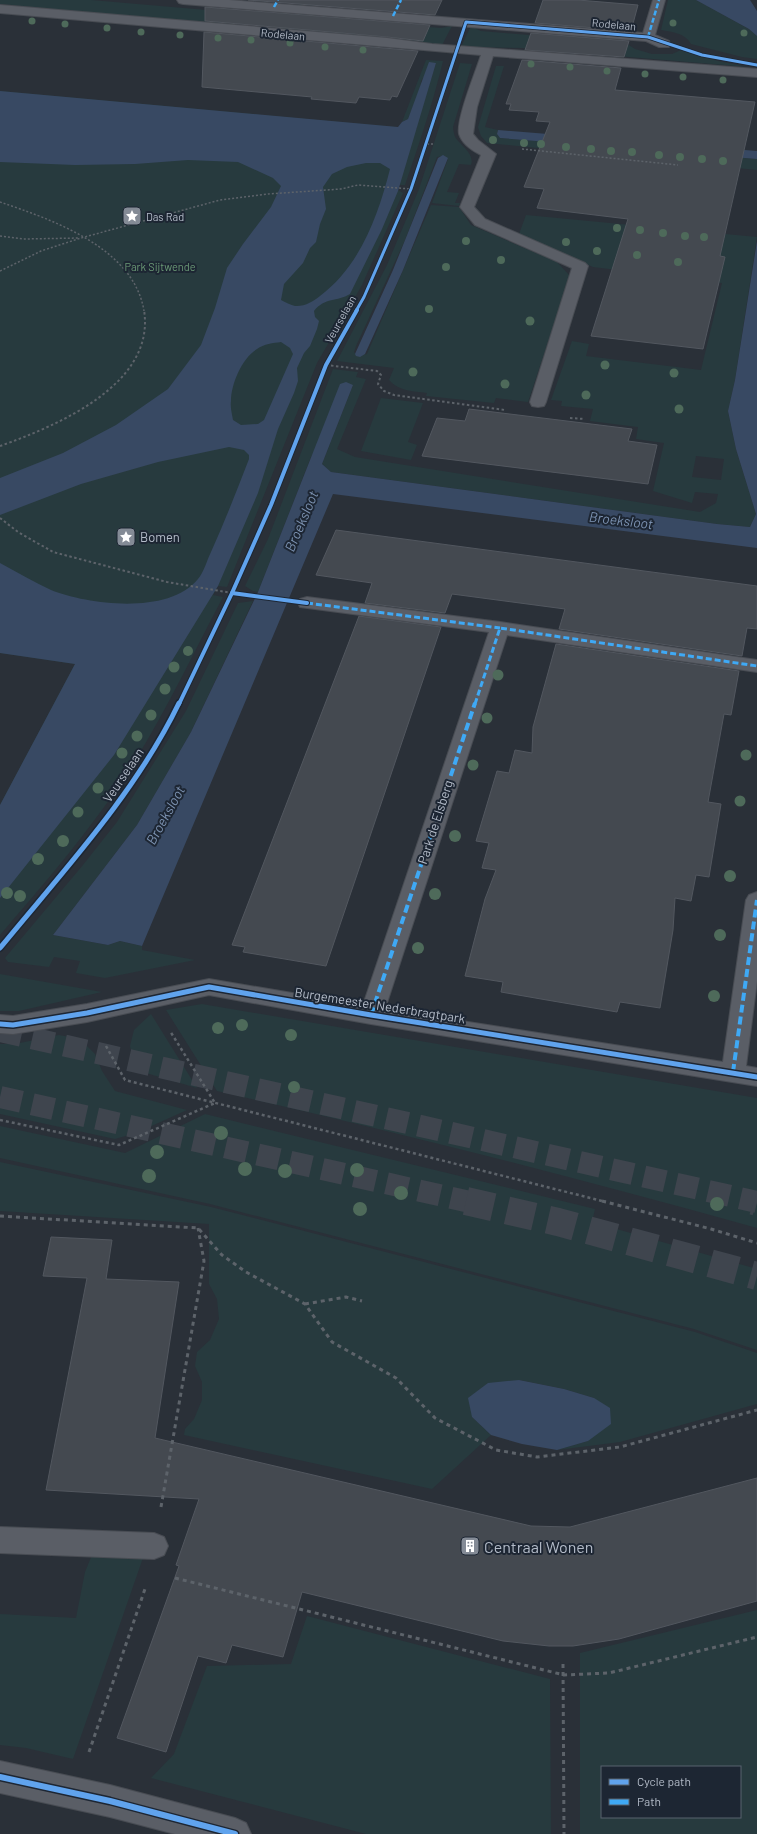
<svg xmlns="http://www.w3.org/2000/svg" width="757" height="1834" font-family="Barlow,sans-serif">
	<rect width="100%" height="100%" fill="#2a3038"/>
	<g fill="#273a3e" fill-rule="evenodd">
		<polygon points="0,0 91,0 218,11 236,8 226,25 0,4"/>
		<path d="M668,0h28l53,29 8,7v23l-15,-2 -51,-13c-6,-11 -18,-12 -30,-14z"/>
		<polygon points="295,14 304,14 311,18 441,28 452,26 442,45 394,38 280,29 274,23"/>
		<polygon points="472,27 481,31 598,41 606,38 621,40 635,49 652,54 672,54 681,50 718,61 748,67 522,48 461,47 470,28"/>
		<path d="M426,60l17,1c-10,42 -24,83 -38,124h-6l-1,5 5,3 -41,92 -45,78 -90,224 -9,-1 -5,9 10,2c-37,70 -70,142 -116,206 -33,46 -70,89 -107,132v-130l75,-141 -75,-11v-562l417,38 -1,-3 20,-63 -15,18 -1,8 -12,30 -6,3z"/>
		<path d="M460,63l12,1 -19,63c0,3 1,7 2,10 6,9 20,17 16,28l-12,-1 -12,28 12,1 -4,10h5l-1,3 -27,-3 16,-44 -5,-3 -6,1 -32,83 -49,106 -2,6 3,4 10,-2 64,-149 28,2 12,18 86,37 13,14 -42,126 -32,-4 -2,5 -68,-7 1,-3c-15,-2 -28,-2 -38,-13l5,-12 -57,-7 50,-96 32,-76z"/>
		<polygon points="496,66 504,66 485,127 498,130 497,134 500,138 757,159 757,170 487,143 481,136 478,127"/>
		<path d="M526,215l231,22 -22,143 -7,31 8,38 20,65 -6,13 -33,-3 -386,-52 -9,-8 31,-79 -42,72 -53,135 -5,-1 -8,-5 23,-47 65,-170 25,3 -2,5 10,2 -29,70 18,8 345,55 16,-9 2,-9 -23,-2 -3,11 -39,-12 11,-48 -28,-4 2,-12 -48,-6 3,-12 -32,-3 1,-5 -11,-1 21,-59 17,3 -3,12 115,14 21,-87 -129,-16 -74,-33zM696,456l28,3 -3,21 -29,-3z"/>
		<polygon points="381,398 423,403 408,442 417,445 411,460 361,451"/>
		<polygon points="253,601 191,732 137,825 53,935 108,945 120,941 142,946 142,950 195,960 105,978 76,973 80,961 54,957 49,967 8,962 5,958 83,865 117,822 186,711 238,603"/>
		<polygon points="0,974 102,992 19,1011 0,1011"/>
		<path d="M202,1004l555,94v130c-179,-50 -359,-96 -540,-137l-51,-81z"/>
		<polygon points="151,1014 197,1088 146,1073 134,1062 130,1046 134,1030"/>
		<polygon points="59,1035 80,1039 95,1054 102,1071 115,1091 187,1110 136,1133 115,1139 0,1114 0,1044 15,1044"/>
		<polygon points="205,1114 595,1209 592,1222 757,1269 757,1350 694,1329 210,1204 0,1158 0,1126 125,1153"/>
		<polygon points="0,1162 211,1207 695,1332 757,1353 757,1404 620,1442 557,1450 588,1441 594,1398 564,1389 519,1380 472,1417 491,1435 432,1489 184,1435 185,1429 194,1419 202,1400 202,1382 195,1366 197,1352 210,1340 219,1319 217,1299 209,1284 209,1224 0,1211"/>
		<polygon points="92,1555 144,1555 73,1759 26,1748 0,1745 0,1614 76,1618 85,1572"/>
		<path d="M757,1610v224h-177v-181zM602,1767h138v50h-138z"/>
		<polygon points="307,1616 550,1679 551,1834 366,1834 151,1778 174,1754 207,1666 291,1664"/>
	</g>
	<g fill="#384963" fill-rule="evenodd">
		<polygon points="696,0 750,0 757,11 757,36 749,29"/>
		<path d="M429,62l7,1 -38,128 -16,38 -32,65c-13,8 -25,3 -36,17l1,6 4,4 -2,8 -7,17 -6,7 -7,15 1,13 -4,12 -16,36 -20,64 -40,93 -104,169 -114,143v-93l75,-141 -75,-11v-90c17,9 34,19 51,27 38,15 118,25 147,-11 6,-7 9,-19 13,-27 14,-31 26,-62 38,-93v-4l-5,-5 -15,-3 -71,15 -77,22 -81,31v-37l63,-25 53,-28 52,-36 33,-44 14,-37 12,-40 16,-24 28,-37 10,-21 -8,-8 -35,-16 -50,-2 -53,4 -60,1 -75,-3v-71l398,36 4,-5 6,-3zM366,163h14l10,6c-12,47 -30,97 -70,127 -6,5 -16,11 -25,10 -4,-1 -10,-4 -14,-6l3,-16 19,-21 7,-15 6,-6 4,-18 6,-15 -3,-22 9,-13 15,-7zM281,342l9,6 3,6 -29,66 -6,4 -17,1 -8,-5c-1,-6 -3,-13 -2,-19 0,-17 11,-43 26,-52 7,-5 16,-6 24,-7z"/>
		<polygon points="498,130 757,151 757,159 500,138 497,134"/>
		<polygon points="757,241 757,548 333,494 142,946 120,941 108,945 53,935 137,825 191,732 258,592 340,384 346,382 353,385 322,464 331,472 717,524 750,527 756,514 736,449 728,411 735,380"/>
		<polygon points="519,1380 564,1389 594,1398 610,1408 611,1424 588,1441 557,1450 522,1444 491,1435 472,1417 468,1398 488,1383"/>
	</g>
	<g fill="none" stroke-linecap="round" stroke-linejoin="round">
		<polygon fill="#384963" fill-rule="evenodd" points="443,155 448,158 403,270 365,354 360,357 356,356 355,354 393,270 438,158"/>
	</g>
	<g fill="#444950" stroke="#52575f">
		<polygon points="248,0 442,0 435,15"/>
		<polygon points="543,0 578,0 638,5 631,31 535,23"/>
		<polygon points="205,7 430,25 423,41 387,37 205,21"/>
		<polygon points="204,32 418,51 397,97 392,96 390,100 359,97 356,103 311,99 312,97 202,87"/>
		<polygon points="531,33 629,41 624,57 525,50"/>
		<polygon points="522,60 621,68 615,90 755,102 720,256 725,257 703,349 591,336 628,219 537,208 544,189 524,187 550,122 536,121 539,112 509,110 511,104 506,104"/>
		<polygon points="469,409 632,429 628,441 657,445 648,484 422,456 437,418 465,421"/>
		<polygon points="336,530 757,586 757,629 747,628 742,656 559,629 565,609 452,594 445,613 365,603 372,583 316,575"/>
		<polygon points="359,616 441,627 326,966 243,952 245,947 232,945"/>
		<polygon points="556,644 739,671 731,715 724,714 708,802 721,804 709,877 696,875 691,901 675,898 673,930 660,1008 620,1002 617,1012 541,999 501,992 503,982 465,976 485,899 496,870 482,868 489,843 476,841 497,771 509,773 515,750 532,753 533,727"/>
		<polygon points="51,1237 112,1240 106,1279 179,1282 155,1438 531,1526 570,1527 757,1478 757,1601 619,1639 573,1646 549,1646 503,1641 302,1592 283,1657 232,1645 226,1663 198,1656 166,1752 117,1738 179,1566 176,1565 199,1499 46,1490 87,1278 43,1276"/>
	</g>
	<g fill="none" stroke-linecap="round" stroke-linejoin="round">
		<g stroke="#3f454e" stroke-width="22" stroke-dasharray="22 11" stroke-linecap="butt">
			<polyline points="0,1031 757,1202"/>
			<polyline points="0,1097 470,1202"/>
		</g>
		<g stroke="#3f454e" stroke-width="28" stroke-dasharray="28 14" stroke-linecap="butt">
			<polyline points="466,1201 558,1222 757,1276"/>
			<polyline points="754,1201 757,1202"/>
		</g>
		<defs>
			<g id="minor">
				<polygon points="177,0 229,0 643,33 653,0 665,0 655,35 669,41 670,44 669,47 659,47 646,41 183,4 179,3"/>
				<path d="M0,5l387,33 45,6 325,25v8l-264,-21 -16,51 -4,27 5,6 18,14 -22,53 11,12 100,44 3,3 -42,136 -2,4 -6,1 -6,-1 -2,-4 42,-134 -97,-43 -15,-18 21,-52c-8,-4 -19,-11 -22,-21 -3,-15 17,-63 22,-79l-481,-42z"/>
				<polygon points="307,597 500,622 757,660 757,672 507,635 385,1009 723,1062 746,900 749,895 757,892 757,981 746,1066 757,1068 757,1086 371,1024 209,995 87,1022 13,1034 0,1033 0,1015 13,1016 87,1004 209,979 363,1005 489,632 300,607 298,603 300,599"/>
				<polygon points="0,1527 154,1533 164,1537 168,1546 164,1555 154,1559 0,1553"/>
				<polygon points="0,1761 110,1785 235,1818 246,1823 251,1834 175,1834 110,1817 0,1793"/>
			</g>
		</defs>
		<use href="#minor" stroke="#484c53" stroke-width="2"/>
		<g stroke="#5d636a" stroke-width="1.5" stroke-dasharray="2 2" stroke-linecap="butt">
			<polyline points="427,144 433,144"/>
			<polyline points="522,149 678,165"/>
			<path d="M0,202c53,18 134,46 144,109"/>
			<polyline points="0,236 23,239 79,238"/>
			<polyline points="0,271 41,251 81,238 220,200 268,194 341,189 358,185 411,189"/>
		</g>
		<g stroke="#5d636a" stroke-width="2" stroke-dasharray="2.5 2.5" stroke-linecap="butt">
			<polyline points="326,365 377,371 381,375 378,384 384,391 394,395 505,410"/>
			<polyline points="570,418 585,419"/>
			<path d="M0,446c56,-20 156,-61 144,-136"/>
			<polyline points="0,518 18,532 53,552 167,582 232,593"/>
		</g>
		<g stroke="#5d636a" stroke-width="2.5" stroke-dasharray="3 3" stroke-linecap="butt">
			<polyline points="106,1046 125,1080 606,1202"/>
			<polyline points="0,1120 119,1145 215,1103 170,1031"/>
		</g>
		<g stroke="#5d636a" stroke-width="3" stroke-dasharray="4 4" stroke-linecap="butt">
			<polyline points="602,1201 711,1229 757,1243"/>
			<polyline points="0,1216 198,1228 222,1255 246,1272 305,1304 332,1342 396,1378 435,1418 496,1450 537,1457 620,1447 757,1410"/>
			<polyline points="305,1304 346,1297 362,1301"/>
			<polyline points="161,1507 204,1261 198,1228"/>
			<polyline points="175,1578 564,1675 609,1673 757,1637"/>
			<polyline points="563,1664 564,1834"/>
			<polyline points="89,1752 146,1586"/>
		</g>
		<use href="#minor" fill="#5a5e66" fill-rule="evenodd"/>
		<g stroke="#3fa9f5" stroke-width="2.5" stroke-dasharray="5 2.5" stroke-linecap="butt">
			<polyline points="274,7 278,0"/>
			<polyline points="393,16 401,0"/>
			<polyline points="648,37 659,0"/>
		</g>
		<g stroke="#3fa9f5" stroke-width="3" stroke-dasharray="6 3" stroke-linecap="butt">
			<polyline points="307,603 500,628"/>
			<polyline points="475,704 500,628 757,666"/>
		</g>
		<g stroke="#3fa9f5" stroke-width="4" stroke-dasharray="8 4" stroke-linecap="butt">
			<polyline points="371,1015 475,703"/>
			<polyline points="733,1072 757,900"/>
		</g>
		<defs>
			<polyline id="cycleway-far3" points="356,311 364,297 411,189 466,22 648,37 702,55 757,65"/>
			<g id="cycleway-far2">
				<polyline points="232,593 307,603"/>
				<polyline points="179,704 232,593 271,505 326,365 357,310"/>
			</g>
			<g id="cycleway-far1">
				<path d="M0,948c64,-78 135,-154 179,-245"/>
				<polyline points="0,1024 13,1025 87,1013 209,987 371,1015 757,1077"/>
			</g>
			<polyline id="cycleway" points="0,1777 110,1801 235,1834"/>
		</defs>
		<use href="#cycleway-far3" stroke="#1d2633" stroke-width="4.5"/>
		<use href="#cycleway-far2" stroke="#1d2633" stroke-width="6"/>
		<use href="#cycleway-far1" stroke="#1d2633" stroke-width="8"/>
		<use href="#cycleway" stroke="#1d2633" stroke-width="9"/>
		<use href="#cycleway-far3" stroke="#60a3ed" stroke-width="3"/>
		<use href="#cycleway-far2" stroke="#60a3ed" stroke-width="4"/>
		<use href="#cycleway-far1" stroke="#60a3ed" stroke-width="5"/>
		<use href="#cycleway" stroke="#60a3ed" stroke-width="6"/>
	</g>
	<g fill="#4e6a5a">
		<circle cx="32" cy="21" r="3.5"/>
		<circle cx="673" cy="23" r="3.5"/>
		<circle cx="65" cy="24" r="3.5"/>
		<circle cx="107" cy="28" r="3.5"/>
		<circle cx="141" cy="32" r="3.5"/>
		<circle cx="744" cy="33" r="3.5"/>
		<circle cx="180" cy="35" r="3.5"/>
		<circle cx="218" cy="38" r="3.5"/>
		<circle cx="251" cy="40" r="3.5"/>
		<circle cx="290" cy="43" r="3.5"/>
		<circle cx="325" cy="47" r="3.5"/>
		<circle cx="363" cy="50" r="3.5"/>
		<circle cx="531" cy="64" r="3.5"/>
		<circle cx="570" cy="67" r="3.5"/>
		<circle cx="607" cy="71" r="3.5"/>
		<circle cx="645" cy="74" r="3.5"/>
		<circle cx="683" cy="77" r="3.5"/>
		<circle cx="723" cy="80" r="3.5"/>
		<circle cx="493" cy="140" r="4"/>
		<circle cx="524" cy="143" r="4"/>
		<circle cx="541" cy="144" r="4"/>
		<circle cx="566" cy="147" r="4"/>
		<circle cx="591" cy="149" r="4"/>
		<circle cx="611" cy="151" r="4"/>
		<circle cx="632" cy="152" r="4"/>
		<circle cx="659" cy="155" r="4"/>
		<circle cx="680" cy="157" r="4"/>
		<circle cx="702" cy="159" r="4"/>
		<circle cx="723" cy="161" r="4"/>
		<circle cx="617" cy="228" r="4"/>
		<circle cx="640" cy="230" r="4"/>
		<circle cx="663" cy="233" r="4"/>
		<circle cx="685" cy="236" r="4"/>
		<circle cx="704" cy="237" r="4"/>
		<circle cx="466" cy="241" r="4"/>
		<circle cx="566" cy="242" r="4"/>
		<circle cx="597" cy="251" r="4"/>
		<circle cx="637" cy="255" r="4"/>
		<circle cx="501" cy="260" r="4"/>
		<circle cx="678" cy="262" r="4"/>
		<circle cx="446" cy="267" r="4"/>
		<circle cx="429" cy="309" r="4"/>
		<circle cx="530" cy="321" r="4.5"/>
		<circle cx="605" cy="365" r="4.5"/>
		<circle cx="413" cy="372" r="4.5"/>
		<circle cx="674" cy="373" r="4.5"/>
		<circle cx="505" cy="384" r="4.5"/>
		<circle cx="586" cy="395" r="4.5"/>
		<circle cx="679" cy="409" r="4.5"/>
		<circle cx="188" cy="651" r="5"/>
		<circle cx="174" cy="667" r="5.5"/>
		<circle cx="498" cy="675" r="5.5"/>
		<circle cx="165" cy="689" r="5.5"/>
		<circle cx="151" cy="715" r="5.5"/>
		<circle cx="487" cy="718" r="5.5"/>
		<circle cx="137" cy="736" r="5.5"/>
		<circle cx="122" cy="753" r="5.5"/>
		<circle cx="746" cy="755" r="5.5"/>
		<circle cx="473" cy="765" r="5.5"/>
		<circle cx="98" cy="788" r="5.5"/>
		<circle cx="740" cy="801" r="5.5"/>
		<circle cx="78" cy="812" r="5.5"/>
		<circle cx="455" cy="836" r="6"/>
		<circle cx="63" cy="841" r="6"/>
		<circle cx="38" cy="859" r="6"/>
		<circle cx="730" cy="876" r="6"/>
		<circle cx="7" cy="893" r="6"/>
		<circle cx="435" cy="894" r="6"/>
		<circle cx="20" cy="896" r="6"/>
		<circle cx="720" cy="935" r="6"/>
		<circle cx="418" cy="948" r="6"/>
		<circle cx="714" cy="996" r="6"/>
		<circle cx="242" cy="1025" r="6"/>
		<circle cx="218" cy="1028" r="6"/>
		<circle cx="291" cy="1035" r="6"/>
		<circle cx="294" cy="1087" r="6"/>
		<circle cx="221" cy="1133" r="7"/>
		<circle cx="157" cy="1152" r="7"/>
		<circle cx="245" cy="1169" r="7"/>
		<circle cx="357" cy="1170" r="7"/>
		<circle cx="285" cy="1171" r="7"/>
		<circle cx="149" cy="1176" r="7"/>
		<circle cx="401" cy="1193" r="7"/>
		<circle cx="717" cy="1204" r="7"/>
		<circle cx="360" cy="1209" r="7"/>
	</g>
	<defs>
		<symbol id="sight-square" viewBox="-11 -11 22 22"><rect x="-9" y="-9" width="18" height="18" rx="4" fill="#848b96" stroke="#1d2633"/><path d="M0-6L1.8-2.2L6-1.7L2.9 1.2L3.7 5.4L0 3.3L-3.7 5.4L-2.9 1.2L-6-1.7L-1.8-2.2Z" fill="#fff"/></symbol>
		<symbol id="building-square" viewBox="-11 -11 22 22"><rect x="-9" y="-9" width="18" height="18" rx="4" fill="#848b96" stroke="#1d2633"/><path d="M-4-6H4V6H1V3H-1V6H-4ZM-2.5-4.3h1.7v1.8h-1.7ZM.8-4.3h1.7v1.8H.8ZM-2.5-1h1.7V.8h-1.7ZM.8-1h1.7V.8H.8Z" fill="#fff"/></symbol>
	</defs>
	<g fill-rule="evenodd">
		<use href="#sight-square" x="121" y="205" width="22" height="22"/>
		<use href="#sight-square" x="115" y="526" width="22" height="22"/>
		<use href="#building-square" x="459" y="1535" width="22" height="22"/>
	</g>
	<g text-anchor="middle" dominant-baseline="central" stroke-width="4" stroke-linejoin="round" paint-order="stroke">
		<g font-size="11" fill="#b4bcc9" stroke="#1d2633">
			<text transform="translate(614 24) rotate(5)">Rodelaan</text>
			<text transform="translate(283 34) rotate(5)">Rodelaan</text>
			<text transform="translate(340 319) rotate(-61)">Veurselaan</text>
		</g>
		<g font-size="11" fill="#b4bcc9" stroke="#1d2633" text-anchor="start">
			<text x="146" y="216">Das Rad</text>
		</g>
		<g font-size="11" fill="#6b9a76" stroke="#1d2633">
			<text x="160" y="266">Park Sijtwende</text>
		</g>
		<g font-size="13" fill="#b4bcc9" stroke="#1d2633" text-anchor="start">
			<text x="140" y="537">Bomen</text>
		</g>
		<g font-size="13" fill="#b4bcc9" stroke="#1d2633">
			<text transform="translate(123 775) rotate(-56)">Veurselaan</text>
			<text transform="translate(435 822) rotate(-72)">Park de Elsberg</text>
			<text transform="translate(380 1005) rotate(9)">Burgemeester Nederbragtpark</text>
		</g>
		<g font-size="14" font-style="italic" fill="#7c92b1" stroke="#1d2633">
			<text transform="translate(621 520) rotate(7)">Broeksloot</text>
			<text transform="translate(301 521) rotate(-67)">Broeksloot</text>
			<text transform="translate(165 815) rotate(-61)">Broeksloot</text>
		</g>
		<g font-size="16" fill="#b4bcc9" stroke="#1d2633" text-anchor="start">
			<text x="484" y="1546">Centraal Wonen</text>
		</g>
	</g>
	<rect x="601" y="1766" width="140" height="52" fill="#1d2633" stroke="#59626f"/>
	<rect x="609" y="1779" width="20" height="6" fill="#60a3ed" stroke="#59626f"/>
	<text x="637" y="1786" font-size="12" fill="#b4bcc9">Cycle path</text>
	<rect x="609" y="1799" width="20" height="6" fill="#3fa9f5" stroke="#59626f"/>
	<text x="637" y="1806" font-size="12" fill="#b4bcc9">Path</text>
</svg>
